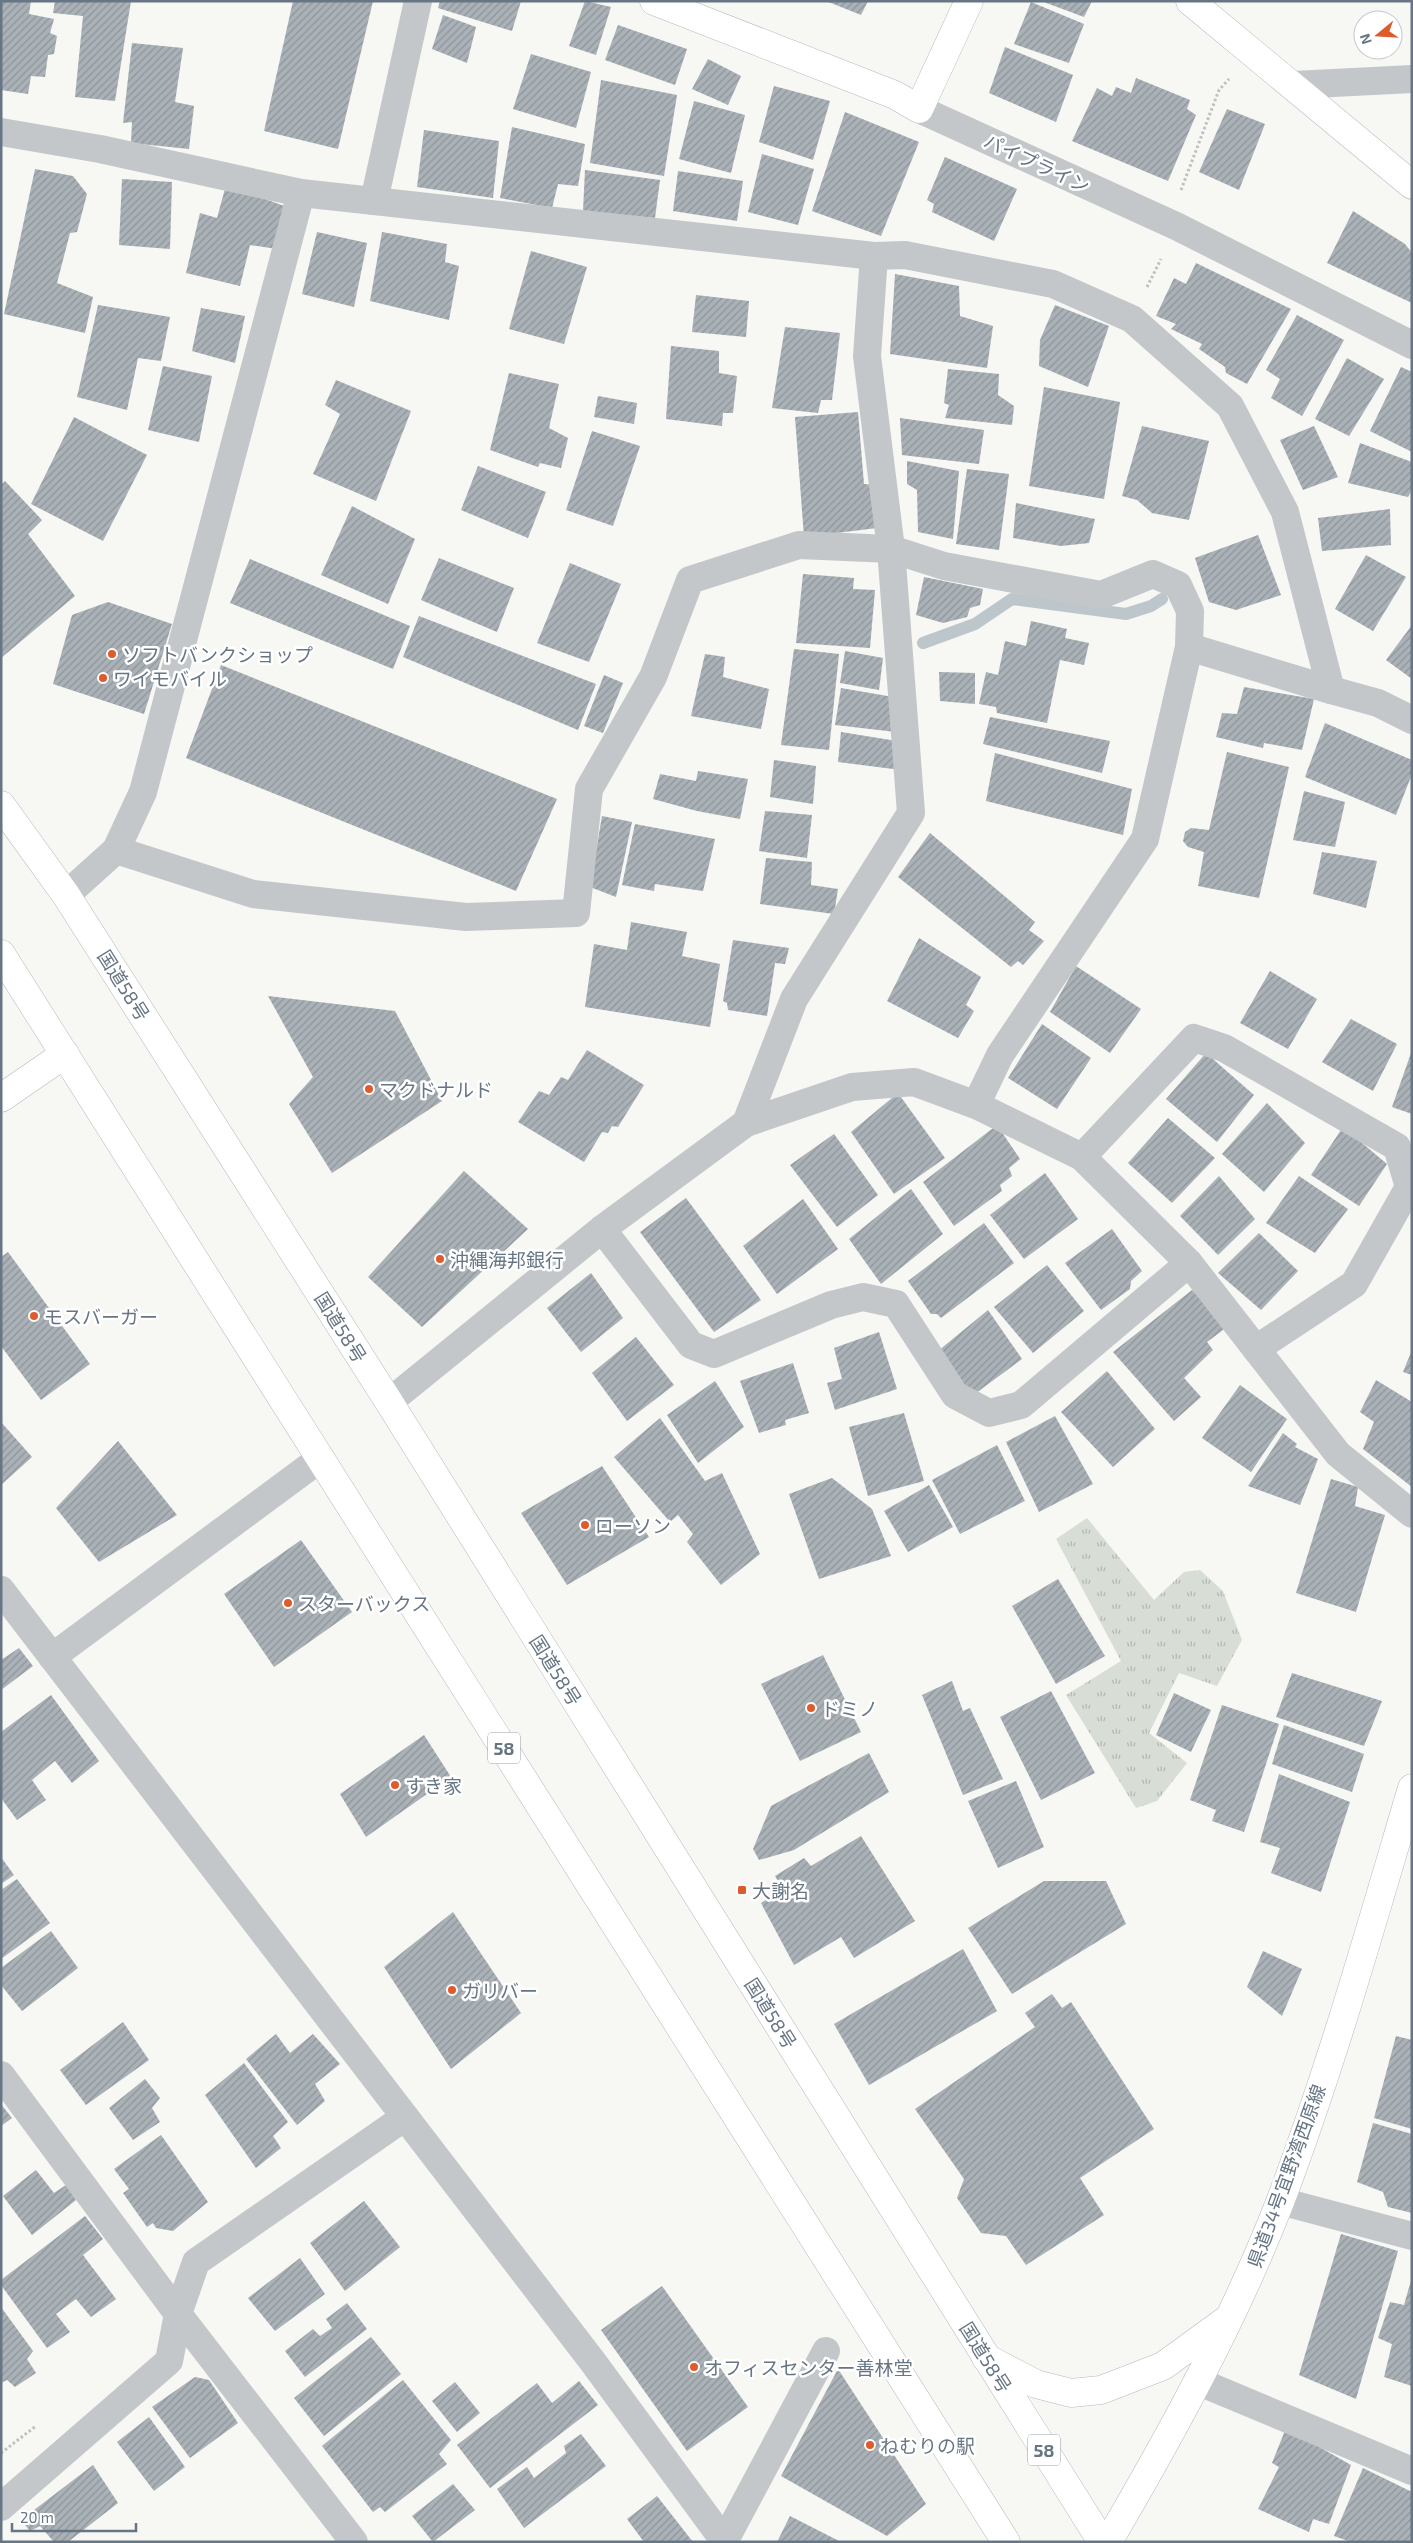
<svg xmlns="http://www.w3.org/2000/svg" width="1413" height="2543" font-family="'Exo 2','Noto Sans JP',sans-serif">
	<defs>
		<pattern id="grass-tufts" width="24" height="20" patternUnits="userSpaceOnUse" patternTransform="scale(1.25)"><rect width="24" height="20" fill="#d8ded5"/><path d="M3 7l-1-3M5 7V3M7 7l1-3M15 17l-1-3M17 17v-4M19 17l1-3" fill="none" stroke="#b3b9b2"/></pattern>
		<pattern id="building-hatch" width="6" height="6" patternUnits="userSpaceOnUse" patternTransform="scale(1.25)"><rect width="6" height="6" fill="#aab1b7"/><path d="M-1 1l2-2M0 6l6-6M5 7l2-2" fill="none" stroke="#8e959a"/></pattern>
	</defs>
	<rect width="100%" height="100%" fill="#f7f7f4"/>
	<polygon fill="url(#grass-tufts)" points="1087,1518 1154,1600 1184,1572 1200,1570 1223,1591 1242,1640 1217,1686 1179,1673 1149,1733 1187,1763 1157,1801 1136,1808 1066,1695 1121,1661 1056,1539"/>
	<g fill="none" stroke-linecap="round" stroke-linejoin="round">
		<polyline stroke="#bdc6cb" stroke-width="12" points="923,643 975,624 1012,599 1126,614 1151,606 1162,599"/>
	</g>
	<g fill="url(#building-hatch)">
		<polygon points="1,1 31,1 29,14 54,19 50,33 57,36 54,54 48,55 45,77 31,76 28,94 1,90"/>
		<polygon points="55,1 131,1 115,101 75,97 83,16 53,13"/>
		<polygon points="293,1 373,1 338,149 264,131"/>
		<polygon points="440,1 521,1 512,31 438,8"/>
		<polygon points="585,1 611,7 596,55 569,46"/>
		<polygon points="826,1 868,1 861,15"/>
		<polygon points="1041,1 1092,1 1084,17"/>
		<polygon points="1031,2 1084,24 1069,63 1014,44"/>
		<polygon points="443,15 476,27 467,63 432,49"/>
		<polygon points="618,25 687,49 675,85 605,60"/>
		<polygon points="132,43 183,48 175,102 194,106 189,149 131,143 132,122 123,123"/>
		<polygon points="1005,47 1073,75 1056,122 989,93"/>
		<polygon points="531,54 591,72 576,128 513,109"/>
		<polygon points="708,59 741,76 728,105 692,89"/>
		<polygon points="1136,78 1190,100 1187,109 1196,115 1168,181 1072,141 1097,88 1112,96 1116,87 1131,93"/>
		<polygon points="601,80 677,95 664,176 590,163"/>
		<polygon points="774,86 830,101 813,160 759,142"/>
		<polygon points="694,101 745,115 731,173 679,159"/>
		<polygon points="1227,109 1265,124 1239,190 1199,172"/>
		<polygon points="845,112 919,142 881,236 812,211"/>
		<polygon points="512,127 585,144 578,186 558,184 552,208 500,198"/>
		<polygon points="424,130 499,141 493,198 417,187"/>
		<polygon points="762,154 814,169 798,225 748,212"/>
		<polygon points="945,157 1017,189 994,241 932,212 934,204 927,200"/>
		<polygon points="35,169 73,176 87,194 77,232 70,233 57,283 93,297 85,333 4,314"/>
		<polygon points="585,170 660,180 655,218 583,211"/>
		<polygon points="678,171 743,181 737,221 673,211"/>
		<polygon points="122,179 172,182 170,249 119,245"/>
		<polygon points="226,185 287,207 277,249 250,245 240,286 186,273 200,213 217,218"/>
		<polygon points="1353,211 1405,244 1412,253 1412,303 1327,263"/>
		<polygon points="317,232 367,243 354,307 302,294"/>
		<polygon points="382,232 447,244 445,262 459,266 449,320 370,301"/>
		<polygon points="531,251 587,267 564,344 509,329"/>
		<polygon points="1196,263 1291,309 1247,384 1226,373 1225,367 1199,349 1202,344 1171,329 1176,324 1156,316 1174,278 1186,284"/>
		<polygon points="895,274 959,286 960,316 993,326 987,368 890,354"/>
		<polygon points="696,295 749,301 746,337 692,332"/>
		<polygon points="98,305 170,317 161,361 138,358 127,410 77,397"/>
		<polygon points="1055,305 1109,326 1088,387 1039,366 1040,340"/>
		<polygon points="201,308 245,316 235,363 192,351"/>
		<polygon points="1297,315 1344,340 1302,416 1271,398 1280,379 1266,370"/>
		<polygon points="785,327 840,333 832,400 821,400 818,413 772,408"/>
		<polygon points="671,346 719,351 719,373 737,376 733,413 723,413 722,426 666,419"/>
		<polygon points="1347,358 1384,379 1349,436 1315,419"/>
		<polygon points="163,366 212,376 199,442 148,430"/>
		<polygon points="1401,367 1412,372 1412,452 1370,431"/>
		<polygon points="948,369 999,374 998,395 1014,406 1012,425 945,418 949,405 944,403"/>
		<polygon points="509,373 559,384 549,428 568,438 561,468 540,463 538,467 490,450"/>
		<polygon points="336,380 411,411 376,501 313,474 340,414 325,405"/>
		<polygon points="1044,387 1120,402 1104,499 1029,486"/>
		<polygon points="598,396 637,403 634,424 594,417"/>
		<polygon points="858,412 864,484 876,485 877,528 804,537 795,417"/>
		<polygon points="74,417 147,455 103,541 31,504"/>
		<polygon points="900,418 984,430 979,464 902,455"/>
		<polygon points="1142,426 1209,441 1189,520 1152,513 1137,500 1122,496"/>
		<polygon points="1314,426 1338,477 1303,490 1280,440"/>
		<polygon points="592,431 640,446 613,526 566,510"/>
		<polygon points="1360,443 1412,462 1412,490 1408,497 1348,483"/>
		<polygon points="907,461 959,471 953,539 918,532 917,490 907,484"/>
		<polygon points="478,466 546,492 528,538 461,510"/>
		<polygon points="967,469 1009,474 999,550 956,544"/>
		<polygon points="5,481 42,520 28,534 75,596 1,658 1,485"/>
		<polygon points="1016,503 1095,519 1089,543 1061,546 1013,538"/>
		<polygon points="352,506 415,539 388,604 321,575"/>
		<polygon points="1390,509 1391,545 1322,551 1318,518"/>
		<polygon points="1258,535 1281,595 1236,610 1209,602 1195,558"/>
		<polygon points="1366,555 1406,577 1373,631 1335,609"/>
		<polygon points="439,558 514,588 497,632 421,600"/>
		<polygon points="250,559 410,626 393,669 230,603"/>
		<polygon points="570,563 621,584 589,662 537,643"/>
		<polygon points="803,574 854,578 853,589 875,590 870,648 796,643"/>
		<polygon points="924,577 983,589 980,605 970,608 967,617 943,623 916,615"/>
		<polygon points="108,602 172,624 144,714 53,684 72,615"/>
		<polygon points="419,616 596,684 578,730 403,657"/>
		<polygon points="1031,621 1067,629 1065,638 1089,643 1084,665 1060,660 1047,723 997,713 996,707 979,704 986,672 998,675 1005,641 1026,646"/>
		<polygon points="1412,625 1412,679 1386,660"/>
		<polygon points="794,649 839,654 829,750 781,745"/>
		<polygon points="845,651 883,658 879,690 840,683"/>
		<polygon points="705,654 725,657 723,677 769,689 761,729 691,716"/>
		<polygon points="221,665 557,799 516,891 186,758"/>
		<polygon points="939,672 975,673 975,704 940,701"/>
		<polygon points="604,675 623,683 603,733 584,726"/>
		<polygon points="1244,687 1314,699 1302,750 1264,743 1263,748 1216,737 1222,713 1237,714"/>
		<polygon points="841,688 899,698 896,732 835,725"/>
		<polygon points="990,717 1110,741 1102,773 983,744"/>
		<polygon points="1325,723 1412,760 1412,774 1396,815 1305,777"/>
		<polygon points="841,732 903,742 901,770 838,762"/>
		<polygon points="1227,752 1289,767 1259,898 1198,886 1204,852 1188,847 1183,841 1185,832 1191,828 1209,830"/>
		<polygon points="995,753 1132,789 1123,835 986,801"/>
		<polygon points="774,760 816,766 813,804 770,797"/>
		<polygon points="698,771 748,779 740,819 697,811 653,799 660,774 696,781"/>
		<polygon points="1304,791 1345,802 1335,847 1293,840"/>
		<polygon points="765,811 812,815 807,858 759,851"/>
		<polygon points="602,816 632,822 616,897 590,887"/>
		<polygon points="635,824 715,839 703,891 655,884 654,891 622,885"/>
		<polygon points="930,833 1035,922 1029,930 1044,941 1023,965 1018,961 1011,967 898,877"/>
		<polygon points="1322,852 1377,861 1366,908 1313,894"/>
		<polygon points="766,858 812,862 811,885 838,889 834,914 760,904"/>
		<polygon points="631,922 687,932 682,956 720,964 710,1027 585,1007 594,944 627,950"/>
		<polygon points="919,938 981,977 966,1005 974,1011 958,1038 887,1001"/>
		<polygon points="733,940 789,948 785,964 775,963 767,1016 728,1010 727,1003 723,1001"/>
		<polygon points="1076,966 1141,1009 1110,1053 1050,1012"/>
		<polygon points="1270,971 1317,999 1288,1049 1240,1023"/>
		<polygon points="268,996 395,1011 442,1101 332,1173 289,1104 313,1077"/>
		<polygon points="1351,1019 1397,1044 1373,1091 1322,1062"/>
		<polygon points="1042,1024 1091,1058 1057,1109 1008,1078"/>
		<polygon points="587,1050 644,1085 618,1127 612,1126 608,1133 602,1132 584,1162 518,1122 539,1091 549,1095 561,1077 568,1080"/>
		<polygon points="1206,1053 1254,1095 1217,1142 1166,1099"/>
		<polygon points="1411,1053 1412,1053 1412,1114 1392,1107"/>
		<polygon points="898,1093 945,1158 894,1194 851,1132"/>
		<polygon points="1267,1103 1305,1143 1264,1192 1222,1154"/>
		<polygon points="1168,1118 1215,1158 1172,1203 1128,1163"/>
		<polygon points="997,1125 1020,1159 1009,1168 1012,1176 1000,1185 1002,1191 954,1226 923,1182"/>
		<polygon points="1343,1127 1387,1164 1359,1206 1311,1175"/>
		<polygon points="834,1134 878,1195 837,1227 790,1165"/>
		<polygon points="464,1171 528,1229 422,1327 368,1277"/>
		<polygon points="1045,1173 1078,1219 1024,1259 990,1215"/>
		<polygon points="1219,1176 1255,1219 1218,1255 1180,1216"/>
		<polygon points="1299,1176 1348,1209 1315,1253 1266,1223"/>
		<polygon points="911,1189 943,1234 881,1284 849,1239"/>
		<polygon points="686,1198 761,1300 714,1332 640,1232"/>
		<polygon points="803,1199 838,1249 777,1294 743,1246"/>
		<polygon points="984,1223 1014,1263 941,1318 937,1314 931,1314 908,1281"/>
		<polygon points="1112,1229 1142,1271 1131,1281 1130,1289 1101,1310 1065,1263"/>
		<polygon points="1259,1233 1298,1271 1261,1310 1218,1273"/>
		<polygon points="8,1252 90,1364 41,1400 1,1346 1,1257"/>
		<polygon points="1047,1265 1084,1311 1033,1353 994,1307"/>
		<polygon points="591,1273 623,1318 581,1352 547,1308"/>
		<polygon points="1192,1290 1227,1327 1207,1342 1213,1350 1184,1378 1201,1397 1174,1421 1113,1352"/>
		<polygon points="988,1310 1022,1359 972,1396 938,1351"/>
		<polygon points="879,1332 897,1389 835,1410 827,1383 842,1379 834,1348"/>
		<polygon points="636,1337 674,1385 627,1421 592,1373"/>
		<polygon points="1412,1350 1412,1375 1403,1372"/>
		<polygon points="793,1363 809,1413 785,1420 786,1425 759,1433 740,1381"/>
		<polygon points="1107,1371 1155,1429 1113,1467 1061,1412"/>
		<polygon points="1376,1380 1412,1402 1412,1487 1363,1449 1374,1422 1360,1412"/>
		<polygon points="715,1381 744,1427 698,1463 667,1415"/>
		<polygon points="1240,1385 1287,1419 1251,1472 1202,1438"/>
		<polygon points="904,1413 924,1481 868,1496 849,1427"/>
		<polygon points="1055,1416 1093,1484 1039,1512 1006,1442"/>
		<polygon points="660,1418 705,1481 722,1473 760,1554 721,1585 687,1542 693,1534 678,1515 670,1522 614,1457"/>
		<polygon points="1,1422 32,1457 1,1485"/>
		<polygon points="1283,1433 1297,1444 1295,1447 1318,1459 1300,1505 1248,1486"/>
		<polygon points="118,1441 177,1515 99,1562 56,1508"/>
		<polygon points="997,1445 1025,1501 960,1534 932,1480"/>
		<polygon points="602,1466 649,1537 567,1585 521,1513"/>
		<polygon points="832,1478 872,1509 891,1556 819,1579 789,1494"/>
		<polygon points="1331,1479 1358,1487 1355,1506 1385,1515 1356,1612 1296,1593"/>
		<polygon points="929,1485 953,1527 908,1552 884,1511"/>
		<polygon points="301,1540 352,1612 274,1667 224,1594"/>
		<polygon points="1058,1579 1105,1656 1056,1684 1012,1606"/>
		<polygon points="19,1648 33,1666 1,1690 1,1660"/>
		<polygon points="823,1655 861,1732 800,1761 761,1684"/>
		<polygon points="1292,1673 1382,1701 1364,1746 1276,1717"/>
		<polygon points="952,1681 963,1711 970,1708 1003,1779 963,1795 922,1695"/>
		<polygon points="1051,1691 1095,1773 1041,1800 1000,1717"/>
		<polygon points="1174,1693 1211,1710 1191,1752 1156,1735"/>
		<polygon points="51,1695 99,1761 72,1783 55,1761 32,1780 46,1800 17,1820 1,1798 1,1732"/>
		<polygon points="1222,1705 1279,1724 1244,1832 1212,1821 1216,1810 1190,1800"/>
		<polygon points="1284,1725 1364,1754 1352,1792 1272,1764"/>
		<polygon points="424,1735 451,1777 366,1837 340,1794"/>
		<polygon points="869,1753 889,1792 794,1850 759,1860 753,1849 771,1806"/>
		<polygon points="1279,1774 1350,1802 1321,1892 1271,1873 1280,1848 1260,1842"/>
		<polygon points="1016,1781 1044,1847 998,1868 968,1801"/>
		<polygon points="861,1836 915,1921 854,1958 841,1937 794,1965 761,1903 783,1889 775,1876 804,1858 811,1866"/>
		<polygon points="1,1857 14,1875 1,1884"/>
		<polygon points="17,1879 50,1923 1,1959 1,1890"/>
		<polygon points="1044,1881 1106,1881 1126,1924 1012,1994 968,1928"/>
		<polygon points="453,1912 521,2013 451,2069 384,1967"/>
		<polygon points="51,1931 78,1968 22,2011 1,1985 1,1968"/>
		<polygon points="963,1949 997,2011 869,2085 834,2024"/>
		<polygon points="1263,1951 1302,1969 1282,2016 1247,1987"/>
		<polygon points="1052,1994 1062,2008 1071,2002 1154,2129 1080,2178 1104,2215 1026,2265 1006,2236 981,2233 957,2198 964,2179 915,2109 1035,2027 1025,2013"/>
		<polygon points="123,2022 149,2060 86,2105 60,2070"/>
		<polygon points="276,2034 290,2053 313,2034 340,2064 315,2084 325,2101 297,2125 246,2059"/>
		<polygon points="1396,2036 1412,2040 1412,2129 1374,2118"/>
		<polygon points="244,2063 288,2122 273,2136 281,2148 256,2168 205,2095"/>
		<polygon points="145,2079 160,2098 152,2108 160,2122 133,2140 109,2108"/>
		<polygon points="1,2104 12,2118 1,2126"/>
		<polygon points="1373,2123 1412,2134 1412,2213 1388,2207 1383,2192 1357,2182"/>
		<polygon points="161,2135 208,2202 173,2231 156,2228 153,2223 147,2227 123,2193 129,2189 114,2169"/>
		<polygon points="36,2170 54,2193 66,2185 76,2200 32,2235 3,2196"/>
		<polygon points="364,2201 400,2247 345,2291 310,2243"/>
		<polygon points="85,2216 103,2239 83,2255 116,2299 91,2317 76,2299 56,2314 70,2332 47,2348 1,2285 1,2280"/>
		<polygon points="1341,2234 1398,2251 1356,2399 1299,2375"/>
		<polygon points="300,2258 325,2294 275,2331 248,2298"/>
		<polygon points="1412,2277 1412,2386 1384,2377 1392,2344 1378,2338 1390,2302 1404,2305"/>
		<polygon points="662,2286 748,2407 687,2451 601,2330"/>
		<polygon points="347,2303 367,2329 305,2377 285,2351 313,2329 320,2336 332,2328 326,2319"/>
		<polygon points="1,2307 33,2351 27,2359 36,2373 15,2387 7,2380 3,2382 1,2380"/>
		<polygon points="371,2337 401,2374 324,2436 294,2398"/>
		<polygon points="838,2369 926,2504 887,2536 781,2476"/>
		<polygon points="195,2377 209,2380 238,2423 190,2458 152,2407"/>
		<polygon points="403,2380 451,2440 439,2454 447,2464 385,2512 380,2507 373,2512 322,2446"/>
		<polygon points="579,2381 598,2405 490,2488 457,2445 537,2383 552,2403"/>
		<polygon points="455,2382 480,2413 457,2432 432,2401"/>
		<polygon points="149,2417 185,2467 154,2491 117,2442"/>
		<polygon points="1286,2428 1351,2465 1329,2524 1313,2519 1309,2532 1258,2509 1279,2467 1272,2463"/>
		<polygon points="581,2434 606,2466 524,2528 497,2489 527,2467 534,2478 566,2453 564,2446"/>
		<polygon points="93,2465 118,2503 68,2542 54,2542 40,2526 30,2531 21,2520"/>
		<polygon points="1363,2468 1412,2492 1412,2542 1351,2542 1334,2536"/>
		<polygon points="453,2484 475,2510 433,2542 412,2516"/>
		<polygon points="657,2496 693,2542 644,2542 627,2519"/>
		<polygon points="790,2516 841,2542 777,2542"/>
	</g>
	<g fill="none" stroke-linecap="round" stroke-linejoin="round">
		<defs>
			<g id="secondary">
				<polyline points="654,1 895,95 919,109 969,1"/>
				<polyline points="1190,1 1412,185"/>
				<polyline points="1,1098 65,1054"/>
				<polyline points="986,2358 1036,2384 1071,2393 1101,2390 1163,2366 1225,2321"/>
				<path d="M1108,2542c64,-109 126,-222 172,-340 51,-134 91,-276 132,-414"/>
			</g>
			<g id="highway">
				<polyline points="1,805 66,895 389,1402 1102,2542"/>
				<polyline points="1,954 1006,2542"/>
			</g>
		</defs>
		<use href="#secondary" stroke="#b5babe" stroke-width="29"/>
		<use href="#highway" stroke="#b6b9bc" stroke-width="29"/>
		<g stroke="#bdbfc1" stroke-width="3" stroke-dasharray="2.5 2.5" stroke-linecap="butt">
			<polyline points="1181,190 1219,90 1229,79"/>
			<polyline points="1147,287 1161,259"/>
			<polyline points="1,2453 36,2426"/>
		</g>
		<g stroke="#c3c7ca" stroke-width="28">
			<polyline points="1294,85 1412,79"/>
			<polyline points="919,109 1176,226 1412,345"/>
			<polyline points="1,132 100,149 301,193 874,256 905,255 1053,284 1132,319 1230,406 1285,512 1331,690 1378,703 1412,720"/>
			<polyline points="374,201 418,1"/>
			<polyline points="116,850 253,894 466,917 576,913 589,789 653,677 690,580 799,545 891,549 944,566 1101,595 1153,574 1178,585 1190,611 1189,647 1331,690"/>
			<polyline points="66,895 116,850 143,792 301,193"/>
			<polyline points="976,1105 1000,1055 1145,839 1189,647"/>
			<polyline points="746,1123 794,999 911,813 891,549 867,356 874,256"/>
			<polyline points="1082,1157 1194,1038 1224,1048 1397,1147 1409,1187 1354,1284 1256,1349"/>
			<polyline points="602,1229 691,1345 714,1354 831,1305 863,1297 896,1304 955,1395 989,1413 1021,1405 1189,1263"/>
			<polyline points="389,1402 602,1229 746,1123 852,1087 914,1082 976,1105 1082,1157 1189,1263 1338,1454 1412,1514"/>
			<polyline points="1,1590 593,2362 725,2542"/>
			<polyline points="52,1657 321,1458"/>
			<polyline points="1,2075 178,2314 169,2361 1,2507"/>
			<polyline points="1280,2201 1412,2236"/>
			<polyline points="1197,2381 1412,2471"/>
			<polyline points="354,2542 178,2314 196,2262 405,2117"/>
			<polyline points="724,2542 826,2351"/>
		</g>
		<use href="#secondary" stroke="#fff" stroke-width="28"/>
		<use href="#highway" stroke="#fff" stroke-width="28"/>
	</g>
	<g fill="#de5b2d" stroke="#fff" stroke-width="2">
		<circle cx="112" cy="654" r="5"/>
		<circle cx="103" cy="678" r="5"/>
		<circle cx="369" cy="1089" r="5"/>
		<circle cx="440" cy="1259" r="5"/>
		<circle cx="34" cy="1316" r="5"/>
		<circle cx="585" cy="1525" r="5"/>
		<circle cx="288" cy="1603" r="5"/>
		<circle cx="811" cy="1708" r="5"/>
		<circle cx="395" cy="1785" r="5"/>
		<rect x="737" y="1885" width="10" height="10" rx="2.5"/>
		<circle cx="452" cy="1990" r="5"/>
		<circle cx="694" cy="2367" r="5"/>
		<circle cx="870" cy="2445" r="5"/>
	</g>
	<g text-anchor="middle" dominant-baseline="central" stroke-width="5" stroke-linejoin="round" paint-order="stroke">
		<g fill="#fff" stroke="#959fa9" stroke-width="1">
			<rect x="488" y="1732.5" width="32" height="31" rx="4"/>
			<rect x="1028" y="2434.5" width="32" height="31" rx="4"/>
		</g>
		<g font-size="18" font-weight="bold" fill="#677684">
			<text x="504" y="1748">58</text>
			<text x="1044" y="2450">58</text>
		</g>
		<g font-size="19" fill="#677684" stroke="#fff">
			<text transform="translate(1037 163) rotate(25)">パイプライン</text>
			<text transform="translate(124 985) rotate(58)">国道58号</text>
			<text transform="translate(341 1327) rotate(58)">国道58号</text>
			<text transform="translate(556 1670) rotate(58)">国道58号</text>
			<text transform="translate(771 2013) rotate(58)">国道58号</text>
			<text transform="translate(1286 2176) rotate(-70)">県道34号宜野湾西原線</text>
			<text transform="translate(986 2357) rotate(58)">国道58号</text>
		</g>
		<g font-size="19" fill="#677684" stroke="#fff" text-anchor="start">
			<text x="122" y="654">ソフトバンクショップ</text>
			<text x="113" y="678">ワイモバイル</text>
			<text x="379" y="1089">マクドナルド</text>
			<text x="450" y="1259">沖縄海邦銀行</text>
			<text x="44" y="1316">モスバーガー</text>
			<text x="595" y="1525">ローソン</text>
			<text x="298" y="1603">スターバックス</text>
			<text x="821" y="1708">ドミノ</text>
			<text x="405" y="1785">すき家</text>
			<text x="752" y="1890">大謝名</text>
			<text x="462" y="1990">ガリバー</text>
			<text x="704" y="2367">オフィスセンター善林堂</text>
			<text x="880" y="2445">ねむりの駅</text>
		</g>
	</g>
	<rect width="1413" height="2543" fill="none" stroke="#677684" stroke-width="5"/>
	<g transform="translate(1378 35) rotate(252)"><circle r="24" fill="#ffffff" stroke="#c2c8ce"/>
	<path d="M0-4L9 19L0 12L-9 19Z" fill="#de5b2d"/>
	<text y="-8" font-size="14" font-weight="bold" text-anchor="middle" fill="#677684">N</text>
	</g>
	<path d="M12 2523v8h124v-8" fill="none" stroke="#677684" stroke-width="2.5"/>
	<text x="20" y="2523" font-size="15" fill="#677684" stroke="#ffffff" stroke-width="4" paint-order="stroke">20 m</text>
</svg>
